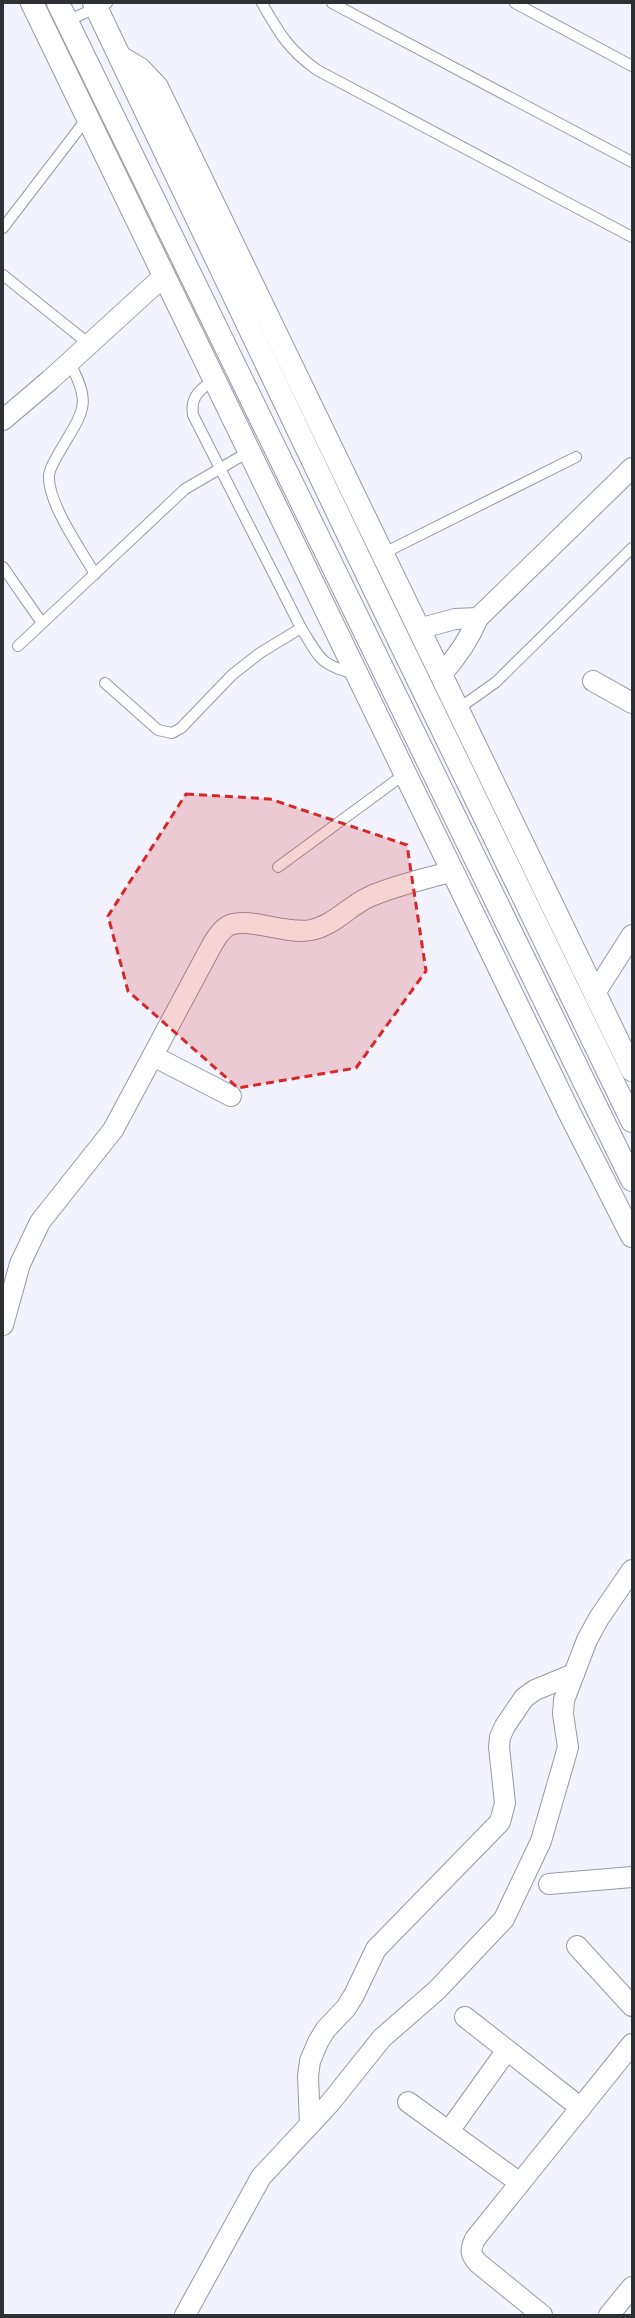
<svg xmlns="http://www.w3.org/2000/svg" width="635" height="2318" font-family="Arial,sans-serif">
	<rect width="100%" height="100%" fill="#f2f3fe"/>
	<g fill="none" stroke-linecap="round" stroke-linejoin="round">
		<defs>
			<g id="service">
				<path d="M262,3c17,30 26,46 55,67l315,167"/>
				<polyline points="332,3 632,162"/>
				<polyline points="515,3 632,66"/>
				<polyline points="67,21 107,3"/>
				<polyline points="3,228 88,117"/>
				<polyline points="3,275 89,344"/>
				<path d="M69,362c24,43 14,49 -9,89 -4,7 -10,16 -11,24 -2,27 32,75 46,99"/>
				<path d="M215,378c-14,12 -25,17 -22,37l108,213c19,30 18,37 55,46"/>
				<polyline points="382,554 576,457"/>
				<polyline points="3,567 42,623"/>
				<polyline points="18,646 185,489 250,451"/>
				<polyline points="105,683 158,730 172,733 181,728 232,675 260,653 301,628"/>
				<polyline points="458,709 496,682 632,548"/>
				<polyline points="278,867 406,773"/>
			</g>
			<g id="minor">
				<polyline points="3,420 50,380 165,275"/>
				<polyline points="418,629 455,619 478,618"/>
				<path d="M441,675c16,-18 28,-35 37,-57l154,-150"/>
				<polyline points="593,681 632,703"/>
				<polyline points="595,993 632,935"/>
				<polyline points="153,1056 231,1096"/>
				<path d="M3,1325l17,-61 20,-42 73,-92 99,-185c4,-7 10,-17 18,-20 20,-8 56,10 81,5 22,-4 38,-24 58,-33 26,-12 57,-18 84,-26"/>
				<polyline points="549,1884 632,1877"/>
				<polyline points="577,1946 632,2006"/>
				<polyline points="465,2017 581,2108"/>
				<polyline points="408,2102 520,2183"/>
				<polyline points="310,2124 308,2076 310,2061 318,2042 326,2029 346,2008 354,1995 376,1949 500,1822 505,1803 499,1747 500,1737 505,1726 524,1698 535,1690 574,1674"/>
				<polyline points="449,2131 507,2050"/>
				<polyline points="185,2315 261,2177 330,2103 382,2038 437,1990 504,1919 541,1841 565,1758 568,1747 563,1714 564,1700 587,1640 599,1618 632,1570"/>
				<path d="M542,2315l-64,-52c-8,-9 -8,-13 -3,-24l157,-195"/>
				<polyline points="609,2315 632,2287"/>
			</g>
			<g id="tertiary">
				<polyline points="32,3 570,1114 632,1236"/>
				<polyline points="120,57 140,69 157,87 632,1070"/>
			</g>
			<g id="trunk">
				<polyline points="58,3 632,1180"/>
				<polyline points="94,3 375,591 632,1121"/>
			</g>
		</defs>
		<use href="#service" stroke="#9899a3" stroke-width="12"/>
		<use href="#minor" stroke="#9899a3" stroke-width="22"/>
		<use href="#tertiary" stroke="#9899a3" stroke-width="24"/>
		<use href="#trunk" stroke="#9899a3" stroke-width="24"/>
		<use href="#service" stroke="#fff" stroke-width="10"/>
		<use href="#minor" stroke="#fff" stroke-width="20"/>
		<use href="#tertiary" stroke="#fff" stroke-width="22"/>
		<use href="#trunk" stroke="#fff" stroke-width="22"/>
	</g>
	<path fill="#d62828" fill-opacity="0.2" stroke="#d62828" stroke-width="3" stroke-dasharray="8 5" stroke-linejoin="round" d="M186,794l84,5 137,46 19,126 -70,97 -118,20 -110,-97 -20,-75z"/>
	<rect width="635" height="2318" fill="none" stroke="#2f3034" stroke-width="8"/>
</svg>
